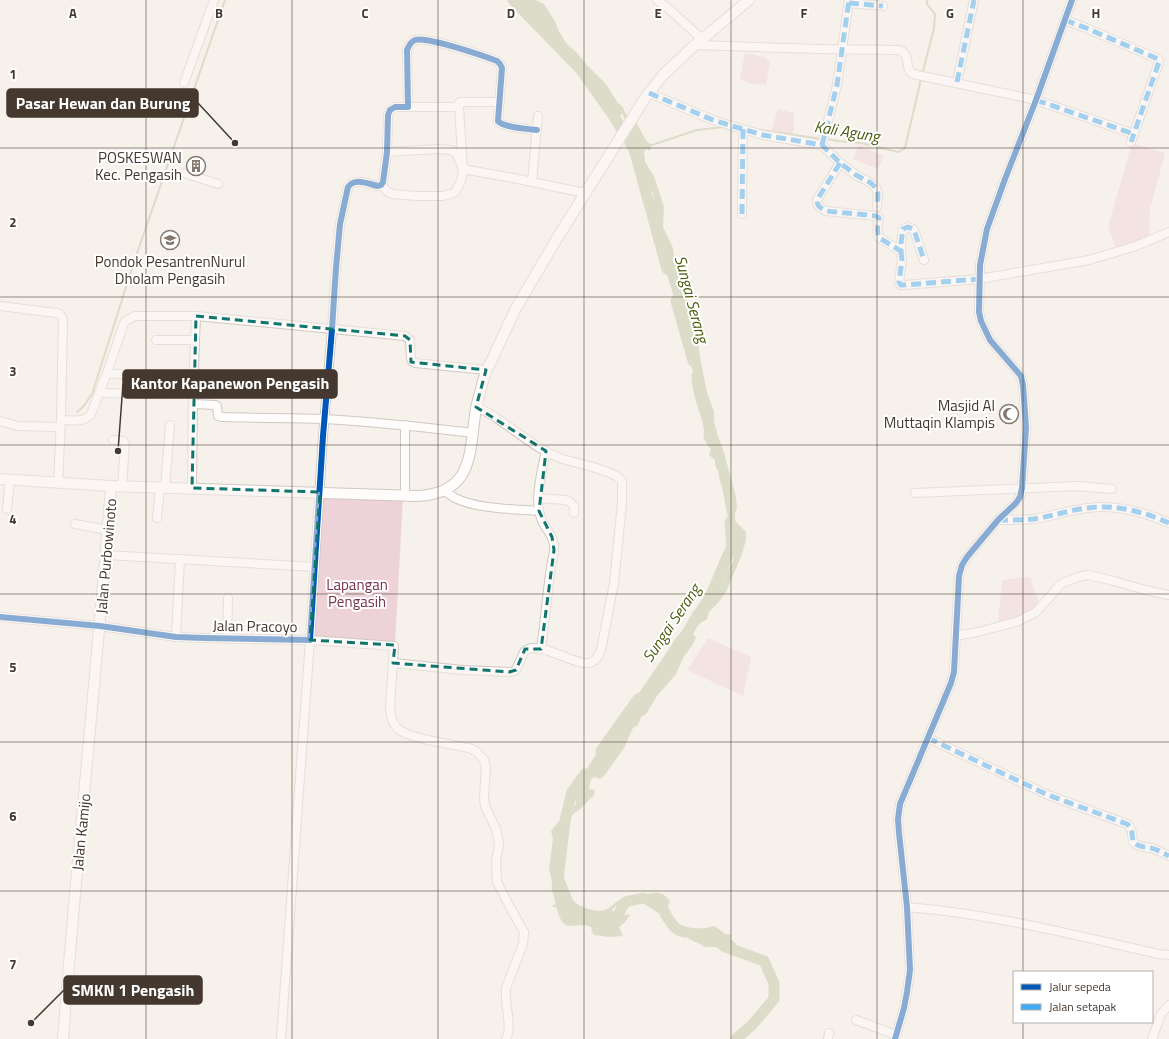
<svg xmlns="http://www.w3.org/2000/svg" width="1169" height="1039" font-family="'Titillium Web',sans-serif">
	<rect width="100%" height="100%" fill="#f7f1eb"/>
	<g fill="#edd2d7">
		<polygon points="745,53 765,57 766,59 770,62 766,85 748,83 740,79"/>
		<polygon points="778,109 794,113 794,130 790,139 770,135"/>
		<polygon points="1132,143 1165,153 1150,209 1149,236 1116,248 1108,227"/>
		<polygon points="859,145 884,156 878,169 853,159"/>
		<polygon points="324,493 403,498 395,643 313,637"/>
		<path d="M1030,577l9,26c-11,13 -25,17 -41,20l4,-43z"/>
		<polygon points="708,638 751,657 743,696 687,670"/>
	</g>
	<path fill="#bbc59f" d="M510,0h25l9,4 12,19 2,7 9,14 11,10 9,11 19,19 12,19 5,4 2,6 12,11 9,16 5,5 -1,6 -3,-2 -3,2 1,11 9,14 10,31 -1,20 10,21 2,15 8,20 7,29 7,22 4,29 6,29 7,20v10l4,15 5,12 13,48 1,11 -2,5v8l11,11v8l-4,14 -16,38 -9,12 -8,8 -2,7 -8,5 -6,10 3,3 -3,7 -10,14 -7,16 -19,22 -11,18 -5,3 -3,8 -5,3 -9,20 -20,28 -4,3 -5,-2 -4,2 -2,10 6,1 -1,5 -15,15 -6,4 -10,9 -5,10 2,12 -2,19 15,36c5,7 26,14 34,9 6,-3 8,-8 15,-10 4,-1 8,-1 12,-2 13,-3 29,-10 36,5l-2,4c1,5 2,11 5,15 8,8 31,9 40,5l3,1 9,7 7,1 -2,3 6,6 -1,4 3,7 -5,-4 1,4c-10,-6 -18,-9 -30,-8 -6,-6 -11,-4 -17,-10l-10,-1 -8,-8 3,-6 -32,-21 -18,1 -10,7 4,7h6l6,-2 2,1 -5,7 -6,5 4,9 -14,1 -14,-2 -2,-1 -2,-7 -5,-2 -18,1c-7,-3 -10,-11 -11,-18l-3,-1 -2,-1 5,-4 4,-5 -2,-7 -7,-8 -3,-13 4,-30 -2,-8 8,-10 11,-8 6,-9v-21l8,-10 20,-31 12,-6 12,-21 4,-12 37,-54 6,-10 7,-8 12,-21 2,2 17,-12 12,-23 2,-7 6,-8 2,-17 -1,-5 -5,-8 -1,-14 -6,-31 -2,-6 -2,-10 -3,-6v-5l-6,-5 2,-6c-3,-3 -5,-6 -7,-11 -1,-3 0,-6 0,-9 -2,-14 -17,-46 -11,-58l-2,-6 -3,-2 1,-20 -5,-22 -6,-8 -7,-26 -7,-21 -2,-32 -7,-22 -2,-19 -8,-11 -3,-17 -4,-9 -6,-7 -8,-32 -2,-4 -2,3 -11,-9 -22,-32 -8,-5 -8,-13 -11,-13 -11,-10 -11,-4 -8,-7 -4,-2 -11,-17z"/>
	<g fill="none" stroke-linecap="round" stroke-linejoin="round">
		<g stroke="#bbc59f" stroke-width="2">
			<polyline points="922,75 934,28 935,14 927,4 927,0"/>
			<polyline points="755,129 822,139"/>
			<polyline points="827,139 838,141 861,143 898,152 905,148 921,79"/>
			<polyline points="649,146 697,130 724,127"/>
			<polyline points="77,412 83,407 92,394 135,259 225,0"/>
		</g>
		<g stroke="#bbc59f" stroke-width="11">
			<polyline points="513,0 581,70 613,115 634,149 667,269"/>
			<polyline points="676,301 693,361"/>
			<polyline points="696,618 710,597 732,546 730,522"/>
			<polyline points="601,751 638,699"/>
			<polyline points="662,907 667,917 675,928 684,932"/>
			<polyline points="564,912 557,888 565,821 572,792 585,774"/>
			<polyline points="610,926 612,926 625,902 643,898"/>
			<polyline points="723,946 764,961 774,983 774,999 752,1025 736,1039"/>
		</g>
		<defs>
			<g id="minor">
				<polyline points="657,0 669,9 702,39"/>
				<polyline points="849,3 883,6"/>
				<polyline points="1065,20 1086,28 1158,59 1159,62 1131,142"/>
				<path d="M695,45l124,4 81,1c12,6 3,17 13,24l123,26 98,34"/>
				<polyline points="957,82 974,0"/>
				<polyline points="184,83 214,0"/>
				<polyline points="649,93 713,120 739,128 763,135 822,145 840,163 856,175 871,183 876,188 878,194 877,207"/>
				<polyline points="408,107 459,107 463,169 518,179 585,193"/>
				<polyline points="459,107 458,104 460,102 499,102"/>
				<polyline points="822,145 837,85 849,0"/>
				<path d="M840,163l-23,37c0,6 3,8 9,11l50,5 3,2c-1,8 -4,16 2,21l20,12v-8l2,-14 5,-2 5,2 2,4 9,27"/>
				<polyline points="184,173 218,184"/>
				<polyline points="532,182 538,116"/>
				<polyline points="381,185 388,192 393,194 417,196 443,196 451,194 455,192 461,181 463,169 456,153 451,150 439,149 387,152"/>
				<polyline points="742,214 743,129"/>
				<polyline points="901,251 902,260 899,282 901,285 904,285 979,279 1089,260 1136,246 1169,232"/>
				<polyline points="0,306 56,313 60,314 63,319 61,420 58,483"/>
				<polyline points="156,340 195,340"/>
				<polyline points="107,373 139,376"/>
				<polyline points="100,393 146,394 193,392"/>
				<path d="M193,404l23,1 1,1 1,10 5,1c33,1 67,1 101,2 50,3 99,8 149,14"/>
				<path d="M61,420c11,0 23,3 30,-6l16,-41 17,-50 3,-3 8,-4h61l209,20 5,4 1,19 1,2 3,2 71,7"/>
				<polyline points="0,421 18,426 60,427"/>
				<polyline points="405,425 405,495"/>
				<polyline points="113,440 123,441 125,444 122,486"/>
				<polyline points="165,487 170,425"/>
				<polyline points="192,488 193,392 196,316"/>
				<path d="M444,491c4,2 7,5 11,7 22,11 58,11 84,13"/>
				<polyline points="915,493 1077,486 1112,489"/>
				<polyline points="538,498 565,500 569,501 574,506 574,513"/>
				<polyline points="7,509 10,479"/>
				<polyline points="157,518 160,487"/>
				<path d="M998,520c12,0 24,0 36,-1 19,-3 36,-9 54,-11 28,-4 56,4 81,15"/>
				<polyline points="75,524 108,530"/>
				<polyline points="106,555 315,567"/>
				<path d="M0,617l100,9 76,11 29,1 105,2 13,-204 9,-107 4,-61 4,-44 8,-37c7,-10 20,-3 30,-1l3,-1 2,-3 4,-30 1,-37 2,-5 5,-3h13l-1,-57c2,-4 3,-8 8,-10 11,-4 69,16 82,21l3,3 2,4 -4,53c6,7 30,8 39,9"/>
				<polyline points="956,636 978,632 1019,621 1036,612 1061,584 1078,577 1088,575 1114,581 1145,590 1169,595"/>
				<polyline points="176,637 180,559"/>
				<polyline points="227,639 228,598"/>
				<path d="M541,649c4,-27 6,-55 10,-82 1,-7 4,-15 3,-22 -1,-11 -10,-17 -13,-27 -7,-19 1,-48 5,-67"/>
				<path d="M393,663l70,7 49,2 4,-2 8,-18c13,-15 53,17 68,10 5,-2 7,-7 9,-12l13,-67 8,-80v-22c-6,-10 -46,-18 -59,-22 -24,-8 -44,-26 -65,-40 -7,-5 -15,-9 -22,-12"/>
				<path d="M928,738l120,57 79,29c6,5 5,11 6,18 7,7 16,4 24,8 4,2 8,4 12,6"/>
				<path d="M907,907c85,7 169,28 251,47l11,1"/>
				<polyline points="856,1020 896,1035"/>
				<path d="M281,1039l29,-399 84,6 -4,62c1,8 2,15 7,20 11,11 55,16 72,20l7,3 8,9 2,8 -2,30 1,8 11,23 3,13 -1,9 -2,9 1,22 14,27 13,23 -1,12 -17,44c-2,15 7,39 0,51"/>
				<polyline points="828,1039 829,1033"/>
				<polyline points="895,1039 904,1008 907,992 910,970 907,907 899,833 898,819 900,804 951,683 954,672 959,576 962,565 967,557 998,520 1016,503 1020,497 1022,488 1026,427 1023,385 1021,376 990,340 981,321 979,312 980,265 987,229 1005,179 1036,100 1072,0"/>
				<polyline points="1152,1039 1161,1014 1169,1005"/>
			</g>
			<g id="major">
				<path d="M0,479l111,7 306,10c58,-3 52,-44 59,-88 2,-9 5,-18 7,-27 2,-6 3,-12 7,-17l25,-54 41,-70 89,-142 19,-24 31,-29 54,-45"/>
				<path d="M63,1039c14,-185 34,-369 48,-553"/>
			</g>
		</defs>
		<use href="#minor" stroke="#d0c8c2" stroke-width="10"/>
		<use href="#major" stroke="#d0c8c2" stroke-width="12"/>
		<use href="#minor" stroke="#fefdfc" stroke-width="8"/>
		<use href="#major" stroke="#fefdfc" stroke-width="10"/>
		<g stroke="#3fa9f5" stroke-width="5" stroke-dasharray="10 5" stroke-linecap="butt">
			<polyline points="849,3 883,6"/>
			<polyline points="1065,20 1086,28 1158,59 1159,62 1131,142"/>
			<polyline points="957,82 974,0"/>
			<polyline points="649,93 713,120 739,128 763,135 822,145 840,163 856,175 871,183 876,188 878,194 877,207"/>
			<polyline points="1036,100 1134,134"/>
			<polyline points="822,145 837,85 849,0"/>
			<path d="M840,163l-23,37c0,6 3,8 9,11l50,5 3,2c-1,8 -4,16 2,21l20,12v-8l2,-14 5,-2 5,2 2,4 9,27"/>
			<polyline points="742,214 743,129"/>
			<polyline points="901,251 902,260 899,282 901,285 904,285 979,279"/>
			<path d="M998,520c12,0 24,0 36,-1 19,-3 36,-9 54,-11 28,-4 56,4 81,15"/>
			<path d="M928,738l120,57 79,29c6,5 5,11 6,18 7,7 16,4 24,8 4,2 8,4 12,6"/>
		</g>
		<defs>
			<g id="cycleway">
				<path d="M0,617l100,9 76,11 29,1 105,2 13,-204 9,-107 4,-61 4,-44 8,-37c7,-10 20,-3 30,-1l3,-1 2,-3 4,-30 1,-37 2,-5 5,-3h13l-1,-57c2,-4 3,-8 8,-10 11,-4 69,16 82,21l3,3 2,4 -4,53c6,7 30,8 39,9"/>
				<polyline points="895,1039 904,1008 907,992 910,970 907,907 899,833 898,819 900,804 951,683 954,672 959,576 962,565 967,557 998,520 1016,503 1020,497 1022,488 1026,427 1023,385 1021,376 990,340 981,321 979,312 980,265 987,229 1005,179 1036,100 1072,0"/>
			</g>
		</defs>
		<use href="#cycleway" stroke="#fff" stroke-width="8"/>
		<use href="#cycleway" stroke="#0057b8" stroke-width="6"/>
	</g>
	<path d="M0 0H1169V1039H0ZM196,316l209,20 5,4 1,22 75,8 -10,37 70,44 -7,60 13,26 2,13 -13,99h-16l-9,21 -7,2 -116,-9 2,-18 -85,-5 10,-148 -128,-4z" fill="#f7f1eb" fill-opacity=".55" fill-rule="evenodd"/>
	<path fill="none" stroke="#0f766e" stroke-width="3" stroke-dasharray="8 5" stroke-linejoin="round" d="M196,316l209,20 5,4 1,22 75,8 -10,37 70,44 -7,60 13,26 2,13 -13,99h-16l-9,21 -7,2 -116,-9 2,-18 -85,-5 10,-148 -128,-4z"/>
	<path fill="none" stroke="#44382f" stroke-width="1" stroke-opacity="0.55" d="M146,0v1039M292,0v1039M438,0v1039M584,0v1039M731,0v1039M877,0v1039M1023,0v972M0,148h1169M0,297h1169M0,445h1169M0,594h1169M0,742h1169M0,891h1169M1023,1022v17"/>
	<defs>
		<symbol id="building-ring" viewBox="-11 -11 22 22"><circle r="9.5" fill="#fff" stroke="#837971" stroke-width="1.5"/><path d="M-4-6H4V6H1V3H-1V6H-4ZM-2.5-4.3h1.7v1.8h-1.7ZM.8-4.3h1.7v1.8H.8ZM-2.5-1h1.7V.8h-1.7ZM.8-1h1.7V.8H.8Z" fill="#837971"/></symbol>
		<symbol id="school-ring" viewBox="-11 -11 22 22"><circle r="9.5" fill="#fff" stroke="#837971" stroke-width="1.5"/><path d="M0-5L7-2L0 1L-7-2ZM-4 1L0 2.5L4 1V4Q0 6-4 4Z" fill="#837971"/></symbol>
		<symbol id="mosque-ring" viewBox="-11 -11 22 22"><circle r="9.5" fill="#fff" stroke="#837971" stroke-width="1.5"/><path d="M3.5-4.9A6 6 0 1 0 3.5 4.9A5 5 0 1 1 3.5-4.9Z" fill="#837971"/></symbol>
	</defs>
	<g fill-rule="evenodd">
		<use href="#building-ring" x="185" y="155" width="22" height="22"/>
		<use href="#school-ring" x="159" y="229" width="22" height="22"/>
		<use href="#mosque-ring" x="998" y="403" width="22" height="22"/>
	</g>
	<g text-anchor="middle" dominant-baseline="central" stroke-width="4" stroke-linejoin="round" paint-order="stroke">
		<g font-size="15" fill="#44382f" stroke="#fff" text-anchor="end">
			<text x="182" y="157">POSKESWAN<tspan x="182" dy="17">Kec. Pengasih</tspan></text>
			<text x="170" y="261" text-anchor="middle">Pondok PesantrenNurul<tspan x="170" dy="17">Dholam Pengasih</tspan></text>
			<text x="995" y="405">Masjid Al<tspan x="995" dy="17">Muttaqin Klampis</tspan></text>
		</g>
		<g font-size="15" fill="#44382f" stroke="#fff">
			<text transform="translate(106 556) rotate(-85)">Jalan Purbowinoto</text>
			<text transform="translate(255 626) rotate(1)">Jalan Pracoyo</text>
			<text transform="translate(81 832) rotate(-84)">Jalan Kamijo</text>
		</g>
		<g font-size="15" fill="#78324e" stroke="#fff">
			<text x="357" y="584">Lapangan<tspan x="357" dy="17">Pengasih</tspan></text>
		</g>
		<g font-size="16" font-style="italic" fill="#495c0d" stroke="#fff">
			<text transform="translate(847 131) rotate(9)">Kali Agung</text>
			<text transform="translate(692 299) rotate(75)">Sungai Serang</text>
			<text transform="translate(671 623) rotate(-56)">Sungai Serang</text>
		</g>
	</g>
	<g font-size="13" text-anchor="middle" font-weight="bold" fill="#44382f" stroke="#fff" stroke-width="4" stroke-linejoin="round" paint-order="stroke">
		<text x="73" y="18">A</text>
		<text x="219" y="18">B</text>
		<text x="365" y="18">C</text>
		<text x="511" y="18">D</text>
		<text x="658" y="18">E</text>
		<text x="804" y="18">F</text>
		<text x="950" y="18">G</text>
		<text x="1096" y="18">H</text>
		<text x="13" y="79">1</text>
		<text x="13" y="227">2</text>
		<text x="13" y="376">3</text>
		<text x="13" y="524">4</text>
		<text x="13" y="672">5</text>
		<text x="13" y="821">6</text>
		<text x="13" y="969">7</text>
	</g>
	<path fill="none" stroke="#44382f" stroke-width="1.5" d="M235 143L198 103M118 451L123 384M31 1023L64 990"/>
	<g fill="#44382f" stroke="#fff" stroke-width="1.5">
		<circle cx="235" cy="143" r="4"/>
		<circle cx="118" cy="451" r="4"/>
		<circle cx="31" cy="1023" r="4"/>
	</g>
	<g fill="#44382f" stroke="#44382f" stroke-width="1.5">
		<rect x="7" y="89" width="191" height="28" rx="4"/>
		<rect x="123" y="370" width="214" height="28" rx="4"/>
		<rect x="64" y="976" width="138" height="28" rx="4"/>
	</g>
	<g font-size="16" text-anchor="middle" font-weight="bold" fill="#fff">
		<text x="103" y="109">Pasar Hewan dan Burung</text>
		<text x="230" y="389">Kantor Kapanewon Pengasih</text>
		<text x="133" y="996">SMKN 1 Pengasih</text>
	</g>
	<rect x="1013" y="971" width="140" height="52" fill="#ffffff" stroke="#b4afac"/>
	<rect x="1021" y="984" width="20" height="6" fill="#0057b8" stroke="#b4afac"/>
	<text x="1049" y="991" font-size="12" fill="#44382f">Jalur sepeda</text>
	<rect x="1021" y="1004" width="20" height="6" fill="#3fa9f5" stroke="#b4afac"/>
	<text x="1049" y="1011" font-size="12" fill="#44382f">Jalan setapak</text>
</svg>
